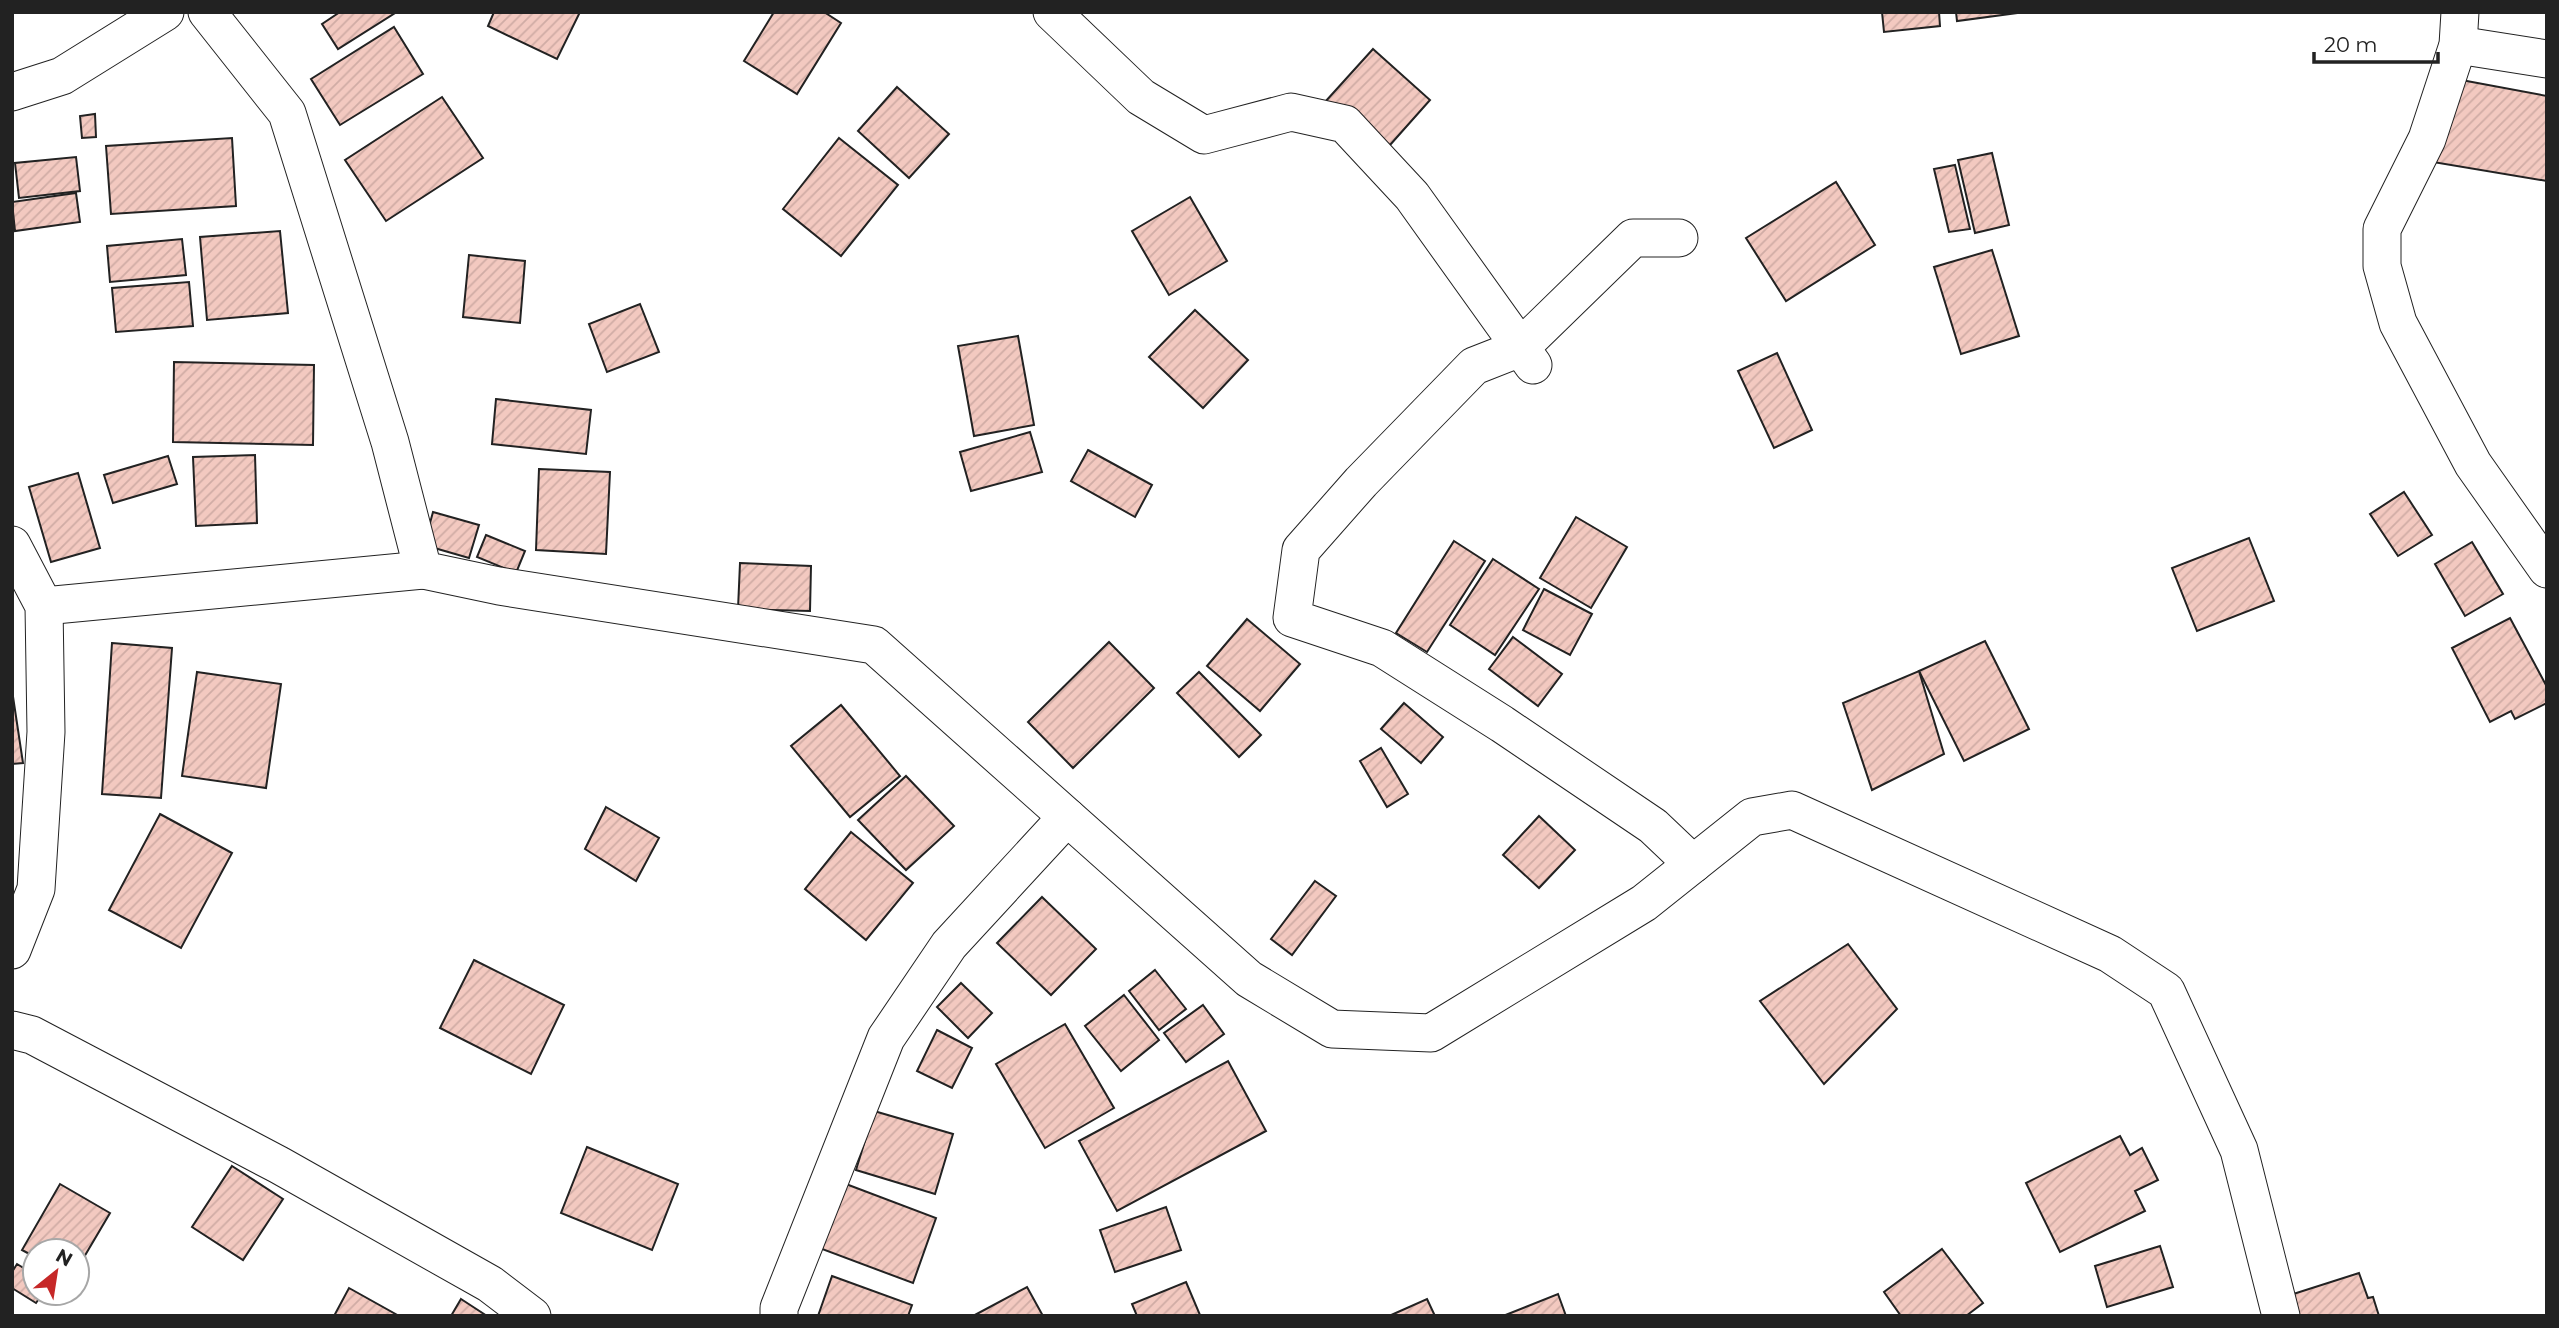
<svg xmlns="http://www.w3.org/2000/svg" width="2559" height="1328" font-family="Montserrat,sans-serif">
	<defs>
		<pattern id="building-hatch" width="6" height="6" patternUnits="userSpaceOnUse" patternTransform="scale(1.75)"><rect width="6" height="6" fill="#f3c9c0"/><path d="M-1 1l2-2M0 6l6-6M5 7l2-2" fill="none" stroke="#d0aca5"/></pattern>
	</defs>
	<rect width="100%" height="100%" fill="#fff"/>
	<g fill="url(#building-hatch)" stroke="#222" stroke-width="2">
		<polygon points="340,12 394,12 395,13 338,49 322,24"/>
		<polygon points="494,12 580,12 557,59 488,26"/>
		<polygon points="774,12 824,12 841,23 797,94 744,61"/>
		<polygon points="1882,12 1939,12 1940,26 1884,32"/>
		<polygon points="1956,12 2025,12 1957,21"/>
		<polygon points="394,27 423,74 340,125 311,79"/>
		<polygon points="1373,49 1430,100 1382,154 1325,102"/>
		<polygon points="2456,79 2547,96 2547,181 2427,161"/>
		<polygon points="897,87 949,134 909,178 858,131"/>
		<polygon points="442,97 483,158 386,221 345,160"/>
		<polygon points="95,114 96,137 82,138 80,116"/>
		<polygon points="232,138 236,206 111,214 106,146"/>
		<polygon points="839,138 898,185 841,256 783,209"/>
		<polygon points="1992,153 2009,225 1975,233 1958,160"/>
		<polygon points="76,157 80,191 19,198 15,163"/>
		<polygon points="1955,165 1970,229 1949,232 1934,169"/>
		<polygon points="1836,182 1875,245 1786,301 1746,238"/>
		<polygon points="76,193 80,222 15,231 12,202"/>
		<polygon points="1190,197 1227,261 1169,295 1132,231"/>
		<polygon points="280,231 288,313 207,320 200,237"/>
		<polygon points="182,239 186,275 110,282 107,246"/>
		<polygon points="1992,250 2019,336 1961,354 1934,267"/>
		<polygon points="469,255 525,261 520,323 463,317"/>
		<polygon points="189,282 193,326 116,332 112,288"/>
		<polygon points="640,304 659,352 607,372 589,324"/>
		<polygon points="1195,310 1248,360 1203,408 1149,357"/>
		<polygon points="1018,336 1034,425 974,436 958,346"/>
		<polygon points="1777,353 1812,430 1774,448 1738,371"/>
		<polygon points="174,362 314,365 313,445 173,442"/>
		<polygon points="496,399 591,410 586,454 492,444"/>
		<polygon points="1030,432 1042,472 971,491 960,452"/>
		<polygon points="1088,450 1152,485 1135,517 1071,481"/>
		<polygon points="255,455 257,523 196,526 193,457"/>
		<polygon points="168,456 177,484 113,503 104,475"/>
		<polygon points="539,469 610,472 606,554 536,550"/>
		<polygon points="78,473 100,548 51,562 29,487"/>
		<polygon points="2404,492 2432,535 2398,556 2370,514"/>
		<polygon points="433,512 479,525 469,558 424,545"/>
		<polygon points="1576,517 1627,547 1591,608 1540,578"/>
		<polygon points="486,535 525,551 516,573 477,557"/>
		<polygon points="2249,538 2274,601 2197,631 2172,568"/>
		<polygon points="1454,541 1485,561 1427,652 1396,633"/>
		<polygon points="2472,542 2503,594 2465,616 2435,564"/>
		<polygon points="1493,559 1539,589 1495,655 1450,625"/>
		<polygon points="740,563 811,566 810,611 738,609"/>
		<polygon points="1544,589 1592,614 1570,655 1523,630"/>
		<polygon points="2510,618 2547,687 2547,703 2515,719 2511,711 2490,722 2452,648"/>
		<polygon points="1247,619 1300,664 1260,711 1207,666"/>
		<polygon points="1513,637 1562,674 1538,706 1489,669"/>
		<polygon points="1985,641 2029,729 1964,761 1919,671"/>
		<polygon points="1109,642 1154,688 1073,768 1028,722"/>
		<polygon points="112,643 172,648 161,798 102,794"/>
		<polygon points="1919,671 1944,754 1872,790 1843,703"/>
		<polygon points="197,672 281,684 266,788 182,776"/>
		<polygon points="1199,672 1261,735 1239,757 1177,693"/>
		<polygon points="12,690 23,763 12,764"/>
		<polygon points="1404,703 1443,737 1421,763 1381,729"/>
		<polygon points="841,705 900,776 850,817 791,746"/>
		<polygon points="1381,748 1408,794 1387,807 1360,761"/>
		<polygon points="906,776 954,826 906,870 858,820"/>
		<polygon points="606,807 659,838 636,881 585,849"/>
		<polygon points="160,814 232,853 181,948 109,910"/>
		<polygon points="1539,816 1575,850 1539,888 1503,855"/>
		<polygon points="851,832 913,883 866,940 805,889"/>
		<polygon points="1315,881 1336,896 1292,955 1271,939"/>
		<polygon points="1042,897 1096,949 1051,995 997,943"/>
		<polygon points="1848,944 1897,1009 1824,1084 1760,1001"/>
		<polygon points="474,960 564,1005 531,1074 440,1028"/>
		<polygon points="1155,970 1186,1009 1159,1030 1129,991"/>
		<polygon points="961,983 992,1013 968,1038 937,1007"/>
		<polygon points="1124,995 1159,1040 1121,1071 1085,1026"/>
		<polygon points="1203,1005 1224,1034 1186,1062 1164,1033"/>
		<polygon points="1065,1024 1114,1108 1045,1148 996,1064"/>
		<polygon points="937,1030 972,1048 952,1088 917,1071"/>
		<polygon points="1228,1061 1266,1131 1117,1211 1079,1141"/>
		<polygon points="874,1111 953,1134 935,1194 856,1170"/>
		<polygon points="2120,1136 2130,1155 2142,1148 2158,1180 2135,1191 2145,1211 2060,1252 2026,1183"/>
		<polygon points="587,1147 678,1184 652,1250 561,1213"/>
		<polygon points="232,1166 283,1199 243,1260 192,1227"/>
		<polygon points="838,1181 936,1218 913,1283 814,1246"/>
		<polygon points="60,1184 110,1213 77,1269 77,1251 35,1251 35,1257 22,1250"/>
		<polygon points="1166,1207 1181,1250 1115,1272 1100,1230"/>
		<polygon points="2160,1246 2173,1287 2107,1307 2095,1266"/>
		<polygon points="1942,1249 1983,1303 1966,1316 1901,1316 1884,1292"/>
		<polygon points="17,1264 35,1275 35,1293 43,1293 36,1303 12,1288 12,1272"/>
		<polygon points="2359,1273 2368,1298 2373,1297 2379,1316 2294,1316 2287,1296"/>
		<polygon points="832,1276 912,1305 908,1316 818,1316"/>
		<polygon points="1186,1282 1200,1315 1137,1316 1132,1304"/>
		<polygon points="1027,1287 1043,1316 973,1316"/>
		<polygon points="349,1288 399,1316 334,1316"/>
		<polygon points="1558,1294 1566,1316 1503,1316"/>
		<polygon points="461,1299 487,1316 451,1316"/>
		<polygon points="1427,1299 1435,1316 1389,1316"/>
	</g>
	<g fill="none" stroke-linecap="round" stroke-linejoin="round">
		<defs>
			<g id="minor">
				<polyline points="207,12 287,113 390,442 423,570 499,586 874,645 1249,979 1332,1029 1431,1033 1644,903 1752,817 1792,810 2110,954 2166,991 2239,1150 2281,1316"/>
				<polyline points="1052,12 1141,97 1204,135 1291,112 1345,124 1412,196 1533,365"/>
				<polyline points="2460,12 2458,45 2427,139 2382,229 2382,266 2398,323 2473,464 2547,569"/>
				<polyline points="2458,45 2547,59"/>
				<polyline points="12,92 62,76 165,12"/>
				<polyline points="1679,238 1633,238 1520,348 1474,366 1361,482 1301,550 1292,618 1382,648 1502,724 1653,826 1693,864"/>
				<polyline points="12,545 44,606 46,732 36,889 12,950"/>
				<polyline points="44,606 423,570"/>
				<polyline points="12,1030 32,1035 279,1165 490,1284 532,1316"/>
				<polyline points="779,1316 779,1308 886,1038 949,945 1067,817"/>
			</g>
		</defs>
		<use href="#minor" stroke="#222" stroke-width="39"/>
		<use href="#minor" stroke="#fff" stroke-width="37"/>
	</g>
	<rect width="2559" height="1328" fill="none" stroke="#222222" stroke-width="28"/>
	<g transform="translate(56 1272) rotate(30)"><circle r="33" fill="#ffffff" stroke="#a7a7a7" stroke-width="2"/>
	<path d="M0-5L12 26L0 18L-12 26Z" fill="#c62828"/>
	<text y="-10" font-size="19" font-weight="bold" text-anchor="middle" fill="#222222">N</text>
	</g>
	<path d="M2314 52v10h124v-10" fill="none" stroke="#222222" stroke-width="3.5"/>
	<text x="2324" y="52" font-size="21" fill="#222222" stroke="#ffffff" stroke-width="5" paint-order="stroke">20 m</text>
</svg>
